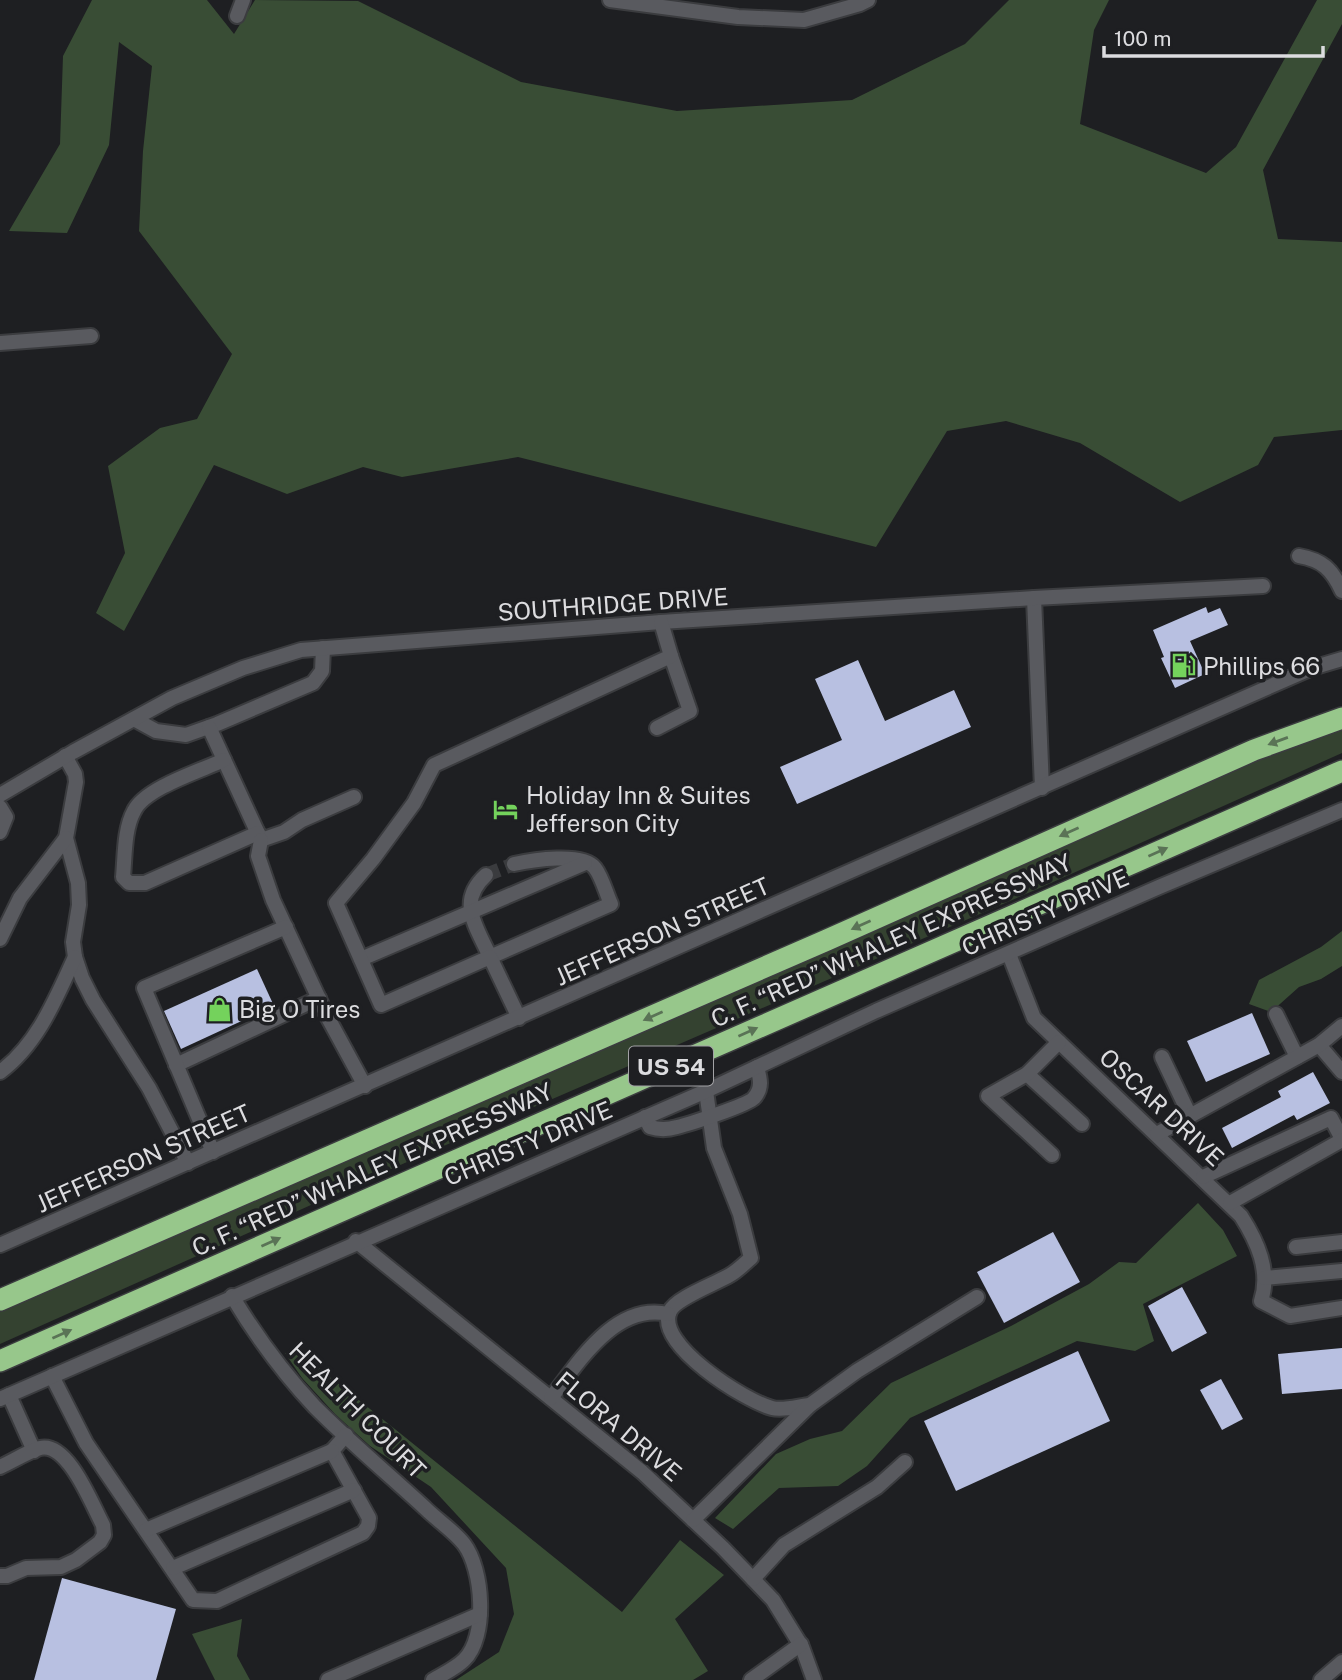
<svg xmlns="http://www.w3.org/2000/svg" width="1342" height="1680" font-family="'Public Sans',sans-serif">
	<rect width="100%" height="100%" fill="#1e1f22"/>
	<polygon fill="#344230" points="1342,729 1342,753 1042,887 416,1158 0,1344 0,1310 1274,752"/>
	<g fill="#394d35">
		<polygon points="92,0 207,0 234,34 255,0 358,1 521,82 677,111 852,100 965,44 1009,0 1109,0 1094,30 1080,124 1206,173 1236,147 1317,0 1342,0 1342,24 1263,170 1278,239 1342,242 1342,430 1274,437 1258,465 1180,502 1080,443 1006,421 947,431 876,547 518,457 402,477 363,467 287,494 214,465 124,631 96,613 125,553 108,466 160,428 197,419 232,354 139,231 143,151 152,66 119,42 109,145 67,233 9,231 60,144 63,56"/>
		<polygon points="1342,931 1342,966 1321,979 1299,987 1271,1012 1249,1004 1259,980 1321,947"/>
		<polygon points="1198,1203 1223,1230 1237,1256 1143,1304 1154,1341 1135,1351 1077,1341 910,1418 867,1466 838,1486 779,1488 733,1529 715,1518 776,1454 810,1439 842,1431 891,1383 1011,1326 1089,1284 1119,1262 1136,1263"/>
		<polygon points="298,1351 622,1612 680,1540 724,1575 675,1619 708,1671 693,1680 456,1680 499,1652 514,1614 506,1568 431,1487 370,1446 335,1414 302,1378 285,1353"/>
		<polygon points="242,1619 237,1656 250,1680 215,1680 192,1634"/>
	</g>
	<g fill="#b8c0e1">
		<polygon points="1206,607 1208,613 1220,608 1228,625 1190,641 1205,674 1175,688 1161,658 1164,657 1153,630"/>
		<polygon points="858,660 885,721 954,690 971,727 797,804 780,767 842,740 815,679"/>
		<polygon points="257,969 274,1006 181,1049 164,1011"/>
		<polygon points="1252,1013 1270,1054 1206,1082 1187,1041"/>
		<polygon points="1313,1072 1330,1103 1297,1120 1294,1115 1232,1148 1222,1128 1281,1097 1278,1091"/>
		<polygon points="1053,1232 1080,1282 1004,1323 977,1272"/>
		<polygon points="1182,1287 1207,1333 1172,1352 1148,1306"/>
		<polygon points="1342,1348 1342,1389 1282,1394 1278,1354"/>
		<polygon points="1078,1351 1110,1421 956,1491 924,1421"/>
		<polygon points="1221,1379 1243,1419 1222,1430 1200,1390"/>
		<polygon points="62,1578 176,1609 156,1680 34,1680"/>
	</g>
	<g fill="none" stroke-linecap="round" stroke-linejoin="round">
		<polyline stroke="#3a3b3e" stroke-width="14" stroke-dasharray="14 7" stroke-linecap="butt" points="486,875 514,864"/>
		<defs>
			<g id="minor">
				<polyline points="610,0 738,17 804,20 860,4 868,0"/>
				<polyline points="237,16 243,0"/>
				<polyline points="0,343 91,336"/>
				<path d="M1299,556c23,4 33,13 43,35"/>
				<polyline points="1034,598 1042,788"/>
				<polyline points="134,719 156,731 186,735 217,724 313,683 322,671 323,648"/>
				<polyline points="209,727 261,840 284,832 302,820 354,797"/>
				<polyline points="657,728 690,711 671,656"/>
				<polyline points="65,756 75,774 76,782 66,838 78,883 79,905 73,942 75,957 82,978 93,1000 149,1088 188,1163"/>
				<path d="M224,760c-24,11 -79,28 -90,51 -10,18 -9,45 -11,66l6,6h16l113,-50"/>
				<polyline points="0,795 73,752 172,698 243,668 301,650 661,622 1034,598 1263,586"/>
				<polyline points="0,807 6,817 0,832"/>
				<polyline points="261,840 258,856 273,900 327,1016 365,1086"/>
				<path d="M486,875c-30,27 -9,52 4,82l121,-53c-5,-11 -9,-27 -16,-36 -12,-16 -63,-8 -81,-4"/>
				<polyline points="0,939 20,898 66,838"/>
				<path d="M1009,954l25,64 207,198c16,25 30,55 20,85l29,15 52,-8"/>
				<polyline points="361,959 585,863"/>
				<polyline points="1276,1014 1297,1057"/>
				<polyline points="519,1018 490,957 381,1005 336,903 373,859 414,803 434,765 671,656 661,622"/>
				<polyline points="1319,1045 1342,1072"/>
				<polyline points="1162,1057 1190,1116"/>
				<polyline points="176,1065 319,998"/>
				<path d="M0,1072c38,-28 56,-74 75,-115"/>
				<polyline points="1027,1074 1082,1124"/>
				<path d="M706,1091l8,57 26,66 11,44c-7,6 -14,13 -21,17 -15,9 -54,23 -60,36 -16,33 75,90 102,97 11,3 27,-2 38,-3"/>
				<path d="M645,1117l5,10c9,3 17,3 27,0 12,-3 71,-22 77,-29 9,-10 6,-20 3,-31"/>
				<polyline points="1157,1134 1319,1045 1342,1026"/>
				<polyline points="213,1152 144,988 286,927"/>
				<polyline points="1052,1155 988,1096 1027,1074 1059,1042"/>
				<polyline points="1203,1177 1331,1118 1342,1139"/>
				<polyline points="1230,1203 1342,1140"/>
				<polyline points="356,1241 642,1472 723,1548 773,1600 802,1647 814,1680"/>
				<polyline points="0,1245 1312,668 1342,659"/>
				<polyline points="1296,1247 1342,1242"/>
				<polyline points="1265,1278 1342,1271"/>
				<path d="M232,1296c24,40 51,77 83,111 35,35 73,67 110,101 12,12 29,23 39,36 19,25 24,93 0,116 -8,8 -21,14 -31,20"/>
				<polyline points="52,1376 86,1443 193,1600 217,1601 363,1533 368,1526 369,1518 332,1451 346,1435"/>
				<polyline points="9,1395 34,1451"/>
				<path d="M551,1398c27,-35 64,-96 117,-84"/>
				<polyline points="0,1399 706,1091 876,1011 1159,887 1342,810"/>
				<path d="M0,1467c13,-6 27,-15 40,-19 28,-7 52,57 63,77l1,10 -4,7 -24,18 -15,7 -35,1 -19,8h-7"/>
				<polyline points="693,1520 810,1405 857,1371 977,1297"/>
				<polyline points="146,1530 332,1451"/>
				<polyline points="173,1568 354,1490"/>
				<polyline points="753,1579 784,1545 877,1487 905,1462"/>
				<polyline points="328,1680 480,1614"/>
				<polyline points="751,1680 801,1644"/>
				<polyline points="1321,1680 1342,1662"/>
			</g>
			<g id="highway">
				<polyline points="0,1300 827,940 1254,750 1342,718"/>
				<polyline points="0,1361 1342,771"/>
			</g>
		</defs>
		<use href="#minor" stroke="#3b3c3f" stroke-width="18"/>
		<use href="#highway" stroke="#3b3c3f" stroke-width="24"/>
		<use href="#minor" stroke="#595a5f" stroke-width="14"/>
		<use href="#highway" stroke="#97c78b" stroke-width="21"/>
	</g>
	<defs><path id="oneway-solid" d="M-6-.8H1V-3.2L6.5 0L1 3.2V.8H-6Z" transform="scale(1.75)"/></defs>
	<g fill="#5a7356">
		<use href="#oneway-solid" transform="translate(1278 741) rotate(160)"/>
		<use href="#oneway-solid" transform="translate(1069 832) rotate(156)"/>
		<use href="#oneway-solid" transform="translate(1158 852) rotate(-24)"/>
		<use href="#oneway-solid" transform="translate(861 925) rotate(156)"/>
		<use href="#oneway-solid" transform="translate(653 1016) rotate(156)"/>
		<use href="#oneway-solid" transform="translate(748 1032) rotate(-24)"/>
		<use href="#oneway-solid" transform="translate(271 1242) rotate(-24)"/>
		<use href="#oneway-solid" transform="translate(62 1334) rotate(-24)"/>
	</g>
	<defs>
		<symbol id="fuel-bare" viewBox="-9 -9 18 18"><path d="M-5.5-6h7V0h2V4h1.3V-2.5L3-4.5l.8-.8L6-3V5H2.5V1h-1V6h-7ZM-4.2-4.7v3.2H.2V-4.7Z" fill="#74d25c" stroke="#1e1f22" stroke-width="2.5" paint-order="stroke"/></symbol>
		<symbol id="hotel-bare" viewBox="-9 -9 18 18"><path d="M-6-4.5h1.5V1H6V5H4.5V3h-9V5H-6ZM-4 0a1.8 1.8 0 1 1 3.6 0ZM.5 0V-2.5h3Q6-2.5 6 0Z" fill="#74d25c" stroke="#1e1f22" stroke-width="2.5" paint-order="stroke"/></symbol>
		<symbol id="shop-bare" viewBox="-9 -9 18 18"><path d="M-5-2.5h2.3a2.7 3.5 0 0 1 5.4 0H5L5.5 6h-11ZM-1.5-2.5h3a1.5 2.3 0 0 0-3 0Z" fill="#74d25c" stroke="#1e1f22" stroke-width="2.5" paint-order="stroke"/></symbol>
	</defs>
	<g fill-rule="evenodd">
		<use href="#fuel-bare" x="1166" y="648" width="35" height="35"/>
		<use href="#hotel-bare" x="488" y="792" width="35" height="35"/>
		<use href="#shop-bare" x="202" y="992" width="35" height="35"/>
	</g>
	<g text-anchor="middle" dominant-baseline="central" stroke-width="7" stroke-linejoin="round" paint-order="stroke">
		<rect fill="#1e1f22" stroke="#a3a3a6" stroke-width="2" x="629" y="1046.5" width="84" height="39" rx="5"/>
		<g font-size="23" font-weight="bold" fill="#dcdcdf">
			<text x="671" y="1066">US 54</text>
		</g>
		<g font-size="24" fill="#dcdcdf" stroke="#1e1f22">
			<text transform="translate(613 604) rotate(-4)">SOUTHRIDGE DRIVE</text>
			<text transform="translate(1045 912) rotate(-24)">CHRISTY DRIVE</text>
			<text transform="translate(662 931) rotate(-24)">JEFFERSON STREET</text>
			<text transform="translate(891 940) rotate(-24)">C. F. “RED” WHALEY EXPRESSWAY</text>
			<text transform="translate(1162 1107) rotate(43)">OSCAR DRIVE</text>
			<text transform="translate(528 1143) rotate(-23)">CHRISTY DRIVE</text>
			<text transform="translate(143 1158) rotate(-24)">JEFFERSON STREET</text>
			<text transform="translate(372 1169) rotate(-24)">C. F. “RED” WHALEY EXPRESSWAY</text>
			<text transform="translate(358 1410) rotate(45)">HEALTH COURT</text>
			<text transform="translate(619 1426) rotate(40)">FLORA DRIVE</text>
		</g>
		<g font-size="24" fill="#dcdcdf" stroke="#1e1f22" text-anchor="start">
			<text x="1203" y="666">Phillips 66</text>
			<text x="526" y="795">Holiday Inn &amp; Suites<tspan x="526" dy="28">Jefferson City</tspan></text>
			<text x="239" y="1009">Big O Tires</text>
		</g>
	</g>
	<path d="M1104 46v10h219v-10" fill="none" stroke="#dcdcdf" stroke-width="3.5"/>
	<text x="1114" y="46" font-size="21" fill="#dcdcdf" stroke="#1e1f22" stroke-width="5" paint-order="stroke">100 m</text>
</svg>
